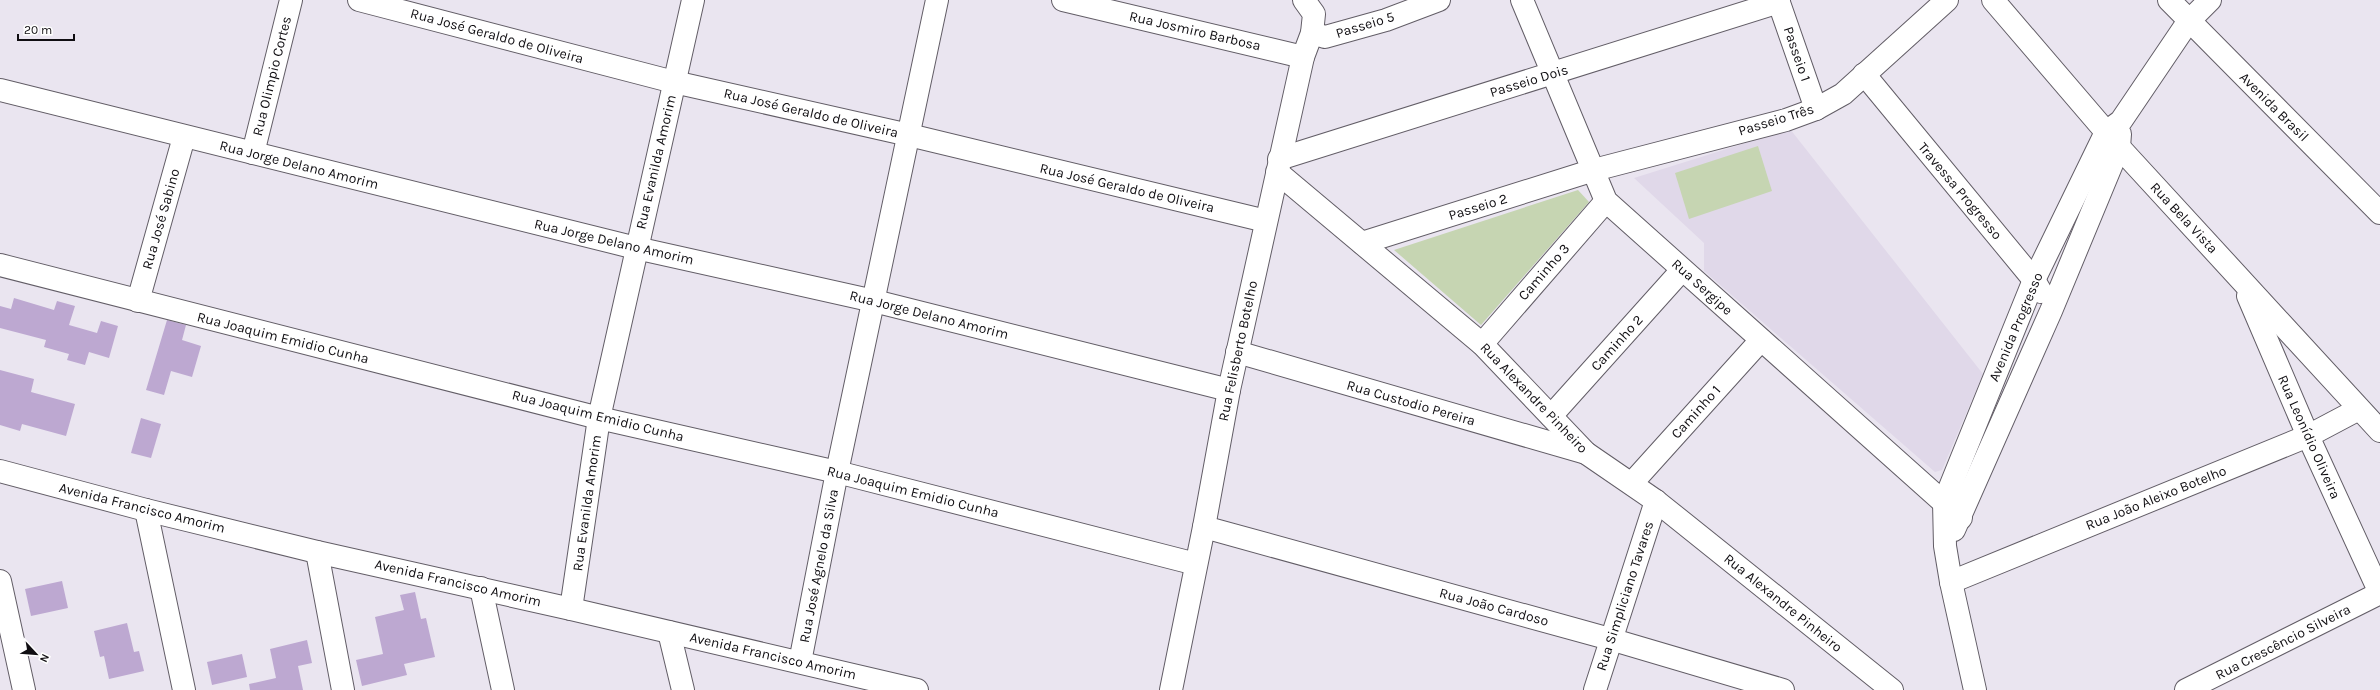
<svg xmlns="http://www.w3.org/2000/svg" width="2380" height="690" font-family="Karla,sans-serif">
	<rect width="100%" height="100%" fill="#eae5f0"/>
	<polygon fill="#e0d8e9" points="1790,129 1983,374 1942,470 1935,472 1704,271 1704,243 1634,178"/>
	<g fill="#c6d5b2">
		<polygon points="1758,146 1772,191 1689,219 1675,173"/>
		<polygon points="1578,190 1589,202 1481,325 1394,250"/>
	</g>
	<g fill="#bda8d1">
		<polygon points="14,298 54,310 57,301 75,306 69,325 97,333 101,321 118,326 109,358 89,352 85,365 67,360 69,354 44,347 46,340 0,328 0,306 11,309"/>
		<polygon points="167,320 186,325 182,340 201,346 192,377 171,371 164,395 146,390"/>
		<polygon points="0,370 34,379 31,392 75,404 66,436 22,424 20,431 0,425"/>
		<polygon points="141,418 161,424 151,458 131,453"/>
		<polygon points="62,581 68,608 31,616 25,589"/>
		<polygon points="415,592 421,619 426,618 435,657 404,664 407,675 362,686 356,660 383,654 375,617 404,610 400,595"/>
		<polygon points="127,623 134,652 139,651 144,671 109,679 104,656 100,657 94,631"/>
		<polygon points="307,640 312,663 298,666 303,690 250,690 249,684 276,678 270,649"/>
		<polygon points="242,654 247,677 212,685 207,662"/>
	</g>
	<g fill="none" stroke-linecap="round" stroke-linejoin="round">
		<defs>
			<g id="minor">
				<polyline points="359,0 674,82 909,135 1266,221"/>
				<polyline points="1063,0 1303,57"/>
				<polyline points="1522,0 1606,201 1961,518"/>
				<polyline points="1778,0 1816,109"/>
				<polyline points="1993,0 2119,147 2380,431"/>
				<polyline points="2169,0 2380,213"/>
				<polyline points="1312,33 1325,37 1386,20 1439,0"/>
				<polyline points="1864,74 2034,280 2041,292"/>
				<polyline points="0,90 636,248 874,301 1229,390"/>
				<polyline points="253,153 291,0"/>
				<polyline points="1279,159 1779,2"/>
				<polyline points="1277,172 1482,344 1586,453 1656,501 1892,690"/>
				<polyline points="1362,243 1594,170 1786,120 1816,109 1843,94 1947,0"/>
				<polyline points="0,265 599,418 837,472 1196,564"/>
				<polyline points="2248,296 2308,436 2380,593"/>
				<polyline points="138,301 184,137"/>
				<polyline points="1482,344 1606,201"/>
				<polyline points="1237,352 1586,453"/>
				<polyline points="1551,416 1682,270"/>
				<polyline points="1632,483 1761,340"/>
				<polyline points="146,510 184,690"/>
				<polyline points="1204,527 1610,639 1783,690"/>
				<polyline points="1954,530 2051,311 2119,147 2120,134"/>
				<polyline points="317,552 343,690"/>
				<polyline points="0,581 24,690"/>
				<polyline points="1951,582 2308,436 2359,409"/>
				<polyline points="481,588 503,690"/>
				<polyline points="571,609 599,418 693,0"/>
				<polyline points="669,632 683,690"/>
				<polyline points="800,662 837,472 937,0"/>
				<polyline points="1171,690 1204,527 1229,390 1303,57 1312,33 1314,14 1304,0"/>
				<polyline points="1595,690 1656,501"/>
				<polyline points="1975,690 1951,582 1945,546 1944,502 2034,280 2106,132 2121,121 2188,22 2210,0"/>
				<polyline points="2186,690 2380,593"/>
			</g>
			<polyline id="major" points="0,471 146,510 317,552 571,609 917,690"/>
		</defs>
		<use href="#minor" stroke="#625d66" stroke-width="24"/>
		<use href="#major" stroke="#625d66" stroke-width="24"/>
		<use href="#minor" stroke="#fff" stroke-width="22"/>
		<use href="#major" stroke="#fff" stroke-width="22"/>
	</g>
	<g text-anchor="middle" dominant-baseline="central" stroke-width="3" stroke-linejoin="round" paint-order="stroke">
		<g font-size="14" fill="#100e12" stroke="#fff">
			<text transform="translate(1365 25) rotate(-17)">Passeio 5</text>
			<text transform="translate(1195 31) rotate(13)">Rua Josmiro Barbosa</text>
			<text transform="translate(497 36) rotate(15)">Rua José Geraldo de Oliveira</text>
			<text transform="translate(1797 54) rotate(71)">Passeio 1</text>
			<text transform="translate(272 76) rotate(-76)">Rua Olimpio Cortes</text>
			<text transform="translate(1529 81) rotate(-17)">Passeio Dois</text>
			<text transform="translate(2274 107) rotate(45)">Avenida Brasil</text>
			<text transform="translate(811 113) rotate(13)">Rua José Geraldo de Oliveira</text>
			<text transform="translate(1776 120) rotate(-17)">Passeio Três</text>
			<text transform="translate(656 162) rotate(-77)">Rua Evanilda Amorim</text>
			<text transform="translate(299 165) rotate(14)">Rua Jorge Delano Amorim</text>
			<text transform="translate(1127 188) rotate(13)">Rua José Geraldo de Oliveira</text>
			<text transform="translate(1960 191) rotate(50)">Travessa Progresso</text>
			<text transform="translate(1478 207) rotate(-17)">Passeio 2</text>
			<text transform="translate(2184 218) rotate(47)">Rua Bela Vista</text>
			<text transform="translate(161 219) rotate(-74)">Rua José Sabino</text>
			<text transform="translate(614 242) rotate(13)">Rua Jorge Delano Amorim</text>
			<text transform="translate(1544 272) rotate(-49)">Caminho 3</text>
			<text transform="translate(1702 287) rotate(42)">Rua Sergipe</text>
			<text transform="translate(929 315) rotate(14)">Rua Jorge Delano Amorim</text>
			<text transform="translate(2016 327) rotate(-67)">Avenida Progresso</text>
			<text transform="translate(283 338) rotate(14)">Rua Joaquim Emidio Cunha</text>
			<text transform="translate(1617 343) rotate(-48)">Caminho 2</text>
			<text transform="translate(1238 351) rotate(-78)">Rua Felisberto Botelho</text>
			<text transform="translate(1534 398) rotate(46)">Rua Alexandre Pinheiro</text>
			<text transform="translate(1411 403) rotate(16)">Rua Custodio Pereira</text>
			<text transform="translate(1696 412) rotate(-48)">Caminho 1</text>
			<text transform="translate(598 416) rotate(14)">Rua Joaquim Emidio Cunha</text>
			<text transform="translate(2309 437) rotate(66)">Rua Leonídio Oliveira</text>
			<text transform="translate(913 492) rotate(14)">Rua Joaquim Emidio Cunha</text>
			<text transform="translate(2156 498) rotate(-22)">Rua João Aleixo Botelho</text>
			<text transform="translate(587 503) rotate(-82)">Rua Evanilda Amorim</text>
			<text transform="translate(142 508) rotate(14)">Avenida Francisco Amorim</text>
			<text transform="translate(819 566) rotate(-79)">Rua José Agnelo da Silva</text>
			<text transform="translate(458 583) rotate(13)">Avenida Francisco Amorim</text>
			<text transform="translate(1625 596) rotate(-72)">Rua Simpliciano Tavares</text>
			<text transform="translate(1783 603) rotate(39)">Rua Alexandre Pinheiro</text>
			<text transform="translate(1494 607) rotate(15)">Rua João Cardoso</text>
			<text transform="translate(2283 642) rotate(-27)">Rua Crescêncio Silveira</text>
			<text transform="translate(773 656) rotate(13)">Avenida Francisco Amorim</text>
		</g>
	</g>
	<g transform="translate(36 654) rotate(116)" stroke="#ffffff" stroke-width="3" paint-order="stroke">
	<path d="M0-3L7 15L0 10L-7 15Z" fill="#100e12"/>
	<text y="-6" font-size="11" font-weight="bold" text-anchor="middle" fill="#100e12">N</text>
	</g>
	<path d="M18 34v6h56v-6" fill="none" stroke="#100e12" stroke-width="2"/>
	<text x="24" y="34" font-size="12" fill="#100e12" stroke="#ffffff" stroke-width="3" paint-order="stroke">20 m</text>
</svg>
